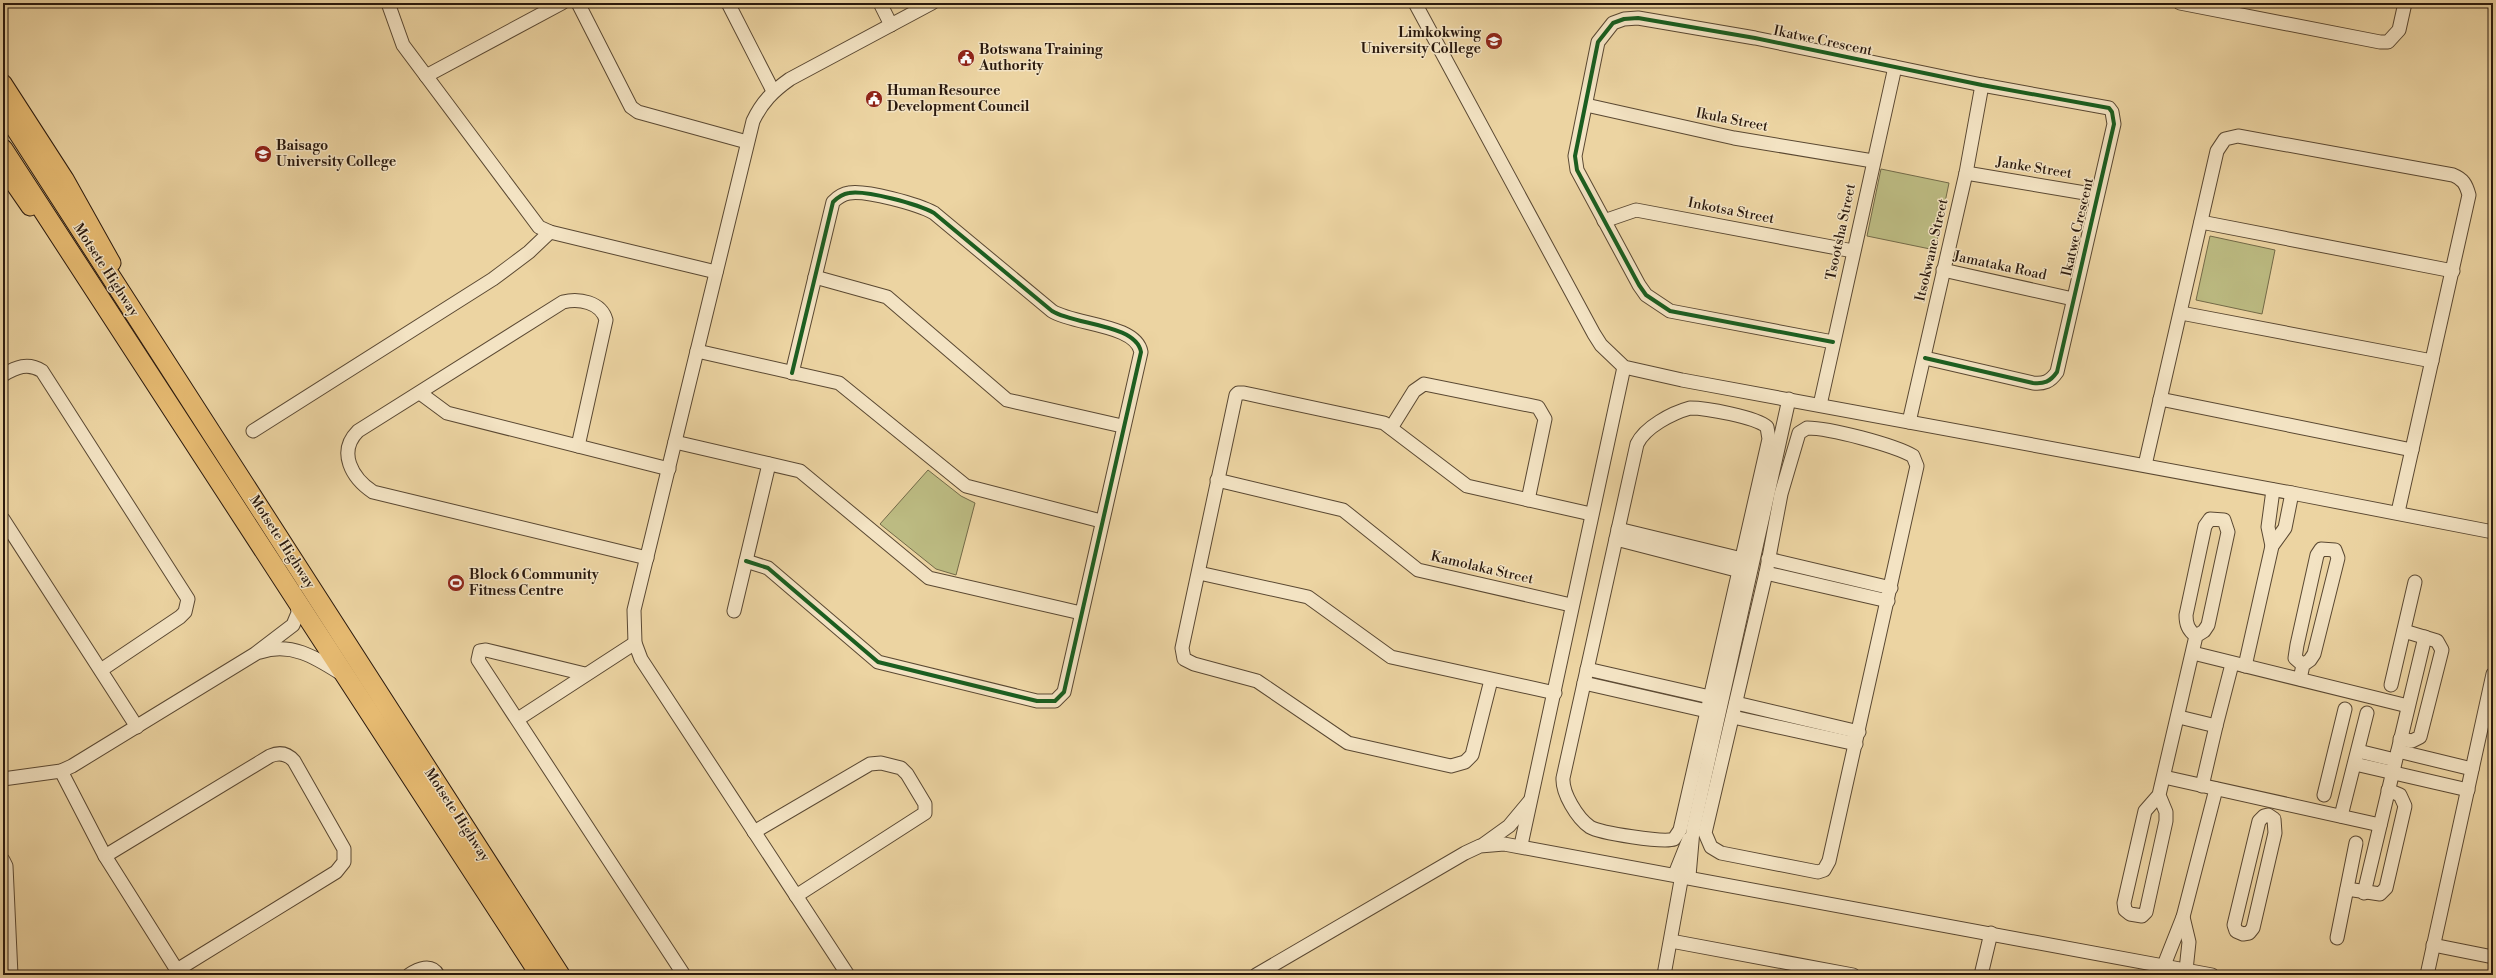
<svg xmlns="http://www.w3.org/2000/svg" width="2496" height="978" font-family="'Libre Bodoni',serif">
	<rect width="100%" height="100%" fill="#ecd4a2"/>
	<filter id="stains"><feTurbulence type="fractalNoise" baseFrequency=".005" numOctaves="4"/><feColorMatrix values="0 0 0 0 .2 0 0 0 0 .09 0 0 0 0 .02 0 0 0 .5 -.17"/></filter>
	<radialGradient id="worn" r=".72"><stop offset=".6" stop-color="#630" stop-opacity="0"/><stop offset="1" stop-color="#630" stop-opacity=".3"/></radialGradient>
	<g fill="#bcbb82" stroke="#736a48">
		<polygon points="1881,169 1949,183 1935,250 1867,236"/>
		<polygon points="2210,236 2275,250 2262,314 2196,300"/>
		<polygon points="928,470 961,496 975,503 956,575 936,569 880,524"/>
	</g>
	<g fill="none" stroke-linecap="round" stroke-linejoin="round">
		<defs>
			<g id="minor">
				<polyline points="388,3 403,45 539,227 550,232 716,272"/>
				<polyline points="578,3 631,107 638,112 747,142"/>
				<polyline points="728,3 773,91"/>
				<polyline points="880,3 891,25"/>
				<polyline points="1415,3 1594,334 1601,345 1624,367 1682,380 2292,493 2493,532"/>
				<polyline points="2180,3 2380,42 2388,42 2399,30 2405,3"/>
				<polyline points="426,76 562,3"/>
				<polyline points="1586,105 1734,138 1873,161"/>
				<polyline points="1966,173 2097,195"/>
				<polyline points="1604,221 1636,210 1853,251"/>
				<polyline points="2201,222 2453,271"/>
				<polyline points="1943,270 2073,299"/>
				<polyline points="815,277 887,297 1007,400 1122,426"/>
				<polyline points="2181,313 2432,361"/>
				<path d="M1833,342l-163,-31 -24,-16 -7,-10 -62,-115 -2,-14 23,-114 15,-19 11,-4 14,-1 117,20 227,47 127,23 3,4 2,12 -57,248c-7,10 -13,12 -24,11l-108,-25"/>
				<polyline points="697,351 839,383 966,486 1101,521"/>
				<path d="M3,375c13,-8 25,-13 39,-4l146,228 -3,13 -5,5 -79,53"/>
				<polyline points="420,393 447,413 669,469"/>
				<polyline points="2160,399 2412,450"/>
				<polyline points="1820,405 1895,67"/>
				<path d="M1690,408c16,0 66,9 77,19l2,12 -89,391 -6,9c-10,4 -74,-6 -84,-12 -13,-9 -28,-34 -27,-49l74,-334c8,-17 35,-31 53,-36z"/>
				<polyline points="1909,422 1966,173 1982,85"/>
				<polyline points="1391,428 1414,391 1424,384 1538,407 1545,419 1528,500"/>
				<path d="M1807,428c23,0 87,17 106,28l4,10 -88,395 -5,9 -6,2 -97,-19 -10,-6 -6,-14 61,-260 15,-79 18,-61z"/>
				<polyline points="253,431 493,279 529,252 550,232"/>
				<polyline points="675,442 800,471 929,578 1081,613"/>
				<path d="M578,446l28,-126c-5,-18 -27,-22 -43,-18l-205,129c-21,21 -6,47 15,61l274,66"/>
				<path d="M2145,465l72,-314 8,-12 13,-3 215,39c10,4 13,9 16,20l-71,317"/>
				<polyline points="1217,480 1343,510 1418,570 1571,605"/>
				<polyline points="3,519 137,727"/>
				<polyline points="1618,529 1742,559"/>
				<polyline points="1616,539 1740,571"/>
				<polyline points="2272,546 2268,527 2273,490"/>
				<polyline points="1768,559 1891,588"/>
				<path d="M746,561l22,7 110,94 159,39h18l9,-9 77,-340c-5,-28 -67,-27 -89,-41l-118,-98c-16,-9 -68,-23 -85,-20 -7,1 -11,4 -16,9l-41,171"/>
				<polyline points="1199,573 1308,597 1391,657 1555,693"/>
				<polyline points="1766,573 1888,601"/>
				<polyline points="734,611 769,464"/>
				<path d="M260,652c31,-10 55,5 80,21"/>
				<polyline points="2193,653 2408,706"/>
				<polyline points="2245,666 2272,546 2285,528 2292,493"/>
				<polyline points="1587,669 1710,697"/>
				<polyline points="585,674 486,650 480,651 478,660 684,975"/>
				<polyline points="2300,679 2303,665 2310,660 2314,654 2338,558 2335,550 2321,549 2317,555 2297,645 2295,658 2303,665"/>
				<polyline points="1491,680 1472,755 1465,762 1451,766 1348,743 1257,681 1194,664 1184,659 1182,648 1236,395 1238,393 1244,393 1384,423 1467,486 1591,514"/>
				<polyline points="1584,683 1707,711"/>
				<polyline points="2391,685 2415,582"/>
				<polyline points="1736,703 1859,732"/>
				<polyline points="1733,717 1856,744"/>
				<polyline points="2179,717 2216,726 2232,664"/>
				<polyline points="518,719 635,643"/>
				<polyline points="2400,739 2412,741 2420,737 2442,650 2437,641 2404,631"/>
				<polyline points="2358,751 2395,760"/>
				<polyline points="2398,751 2472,769"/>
				<polyline points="2355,764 2468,790"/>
				<polyline points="61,771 105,856 180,975"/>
				<polyline points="2164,777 2380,825"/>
				<polyline points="3,779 61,771 72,766 255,654 293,625 298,613 297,602"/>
				<polyline points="2202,786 2216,726"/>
				<path d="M2159,795l7,17v9l-20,91 -4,4 -12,-2 -5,-4 -1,-7 21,-92 14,-16 37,-159 8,-5 4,-6 20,-93 -4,-12 -14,-1 -5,7 -19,89c0,9 2,15 10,21"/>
				<polyline points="2324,795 2345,709"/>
				<polygon points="2268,815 2274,819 2275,833 2253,928 2249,933 2243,934 2236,931 2234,925 2259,821 2264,816"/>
				<polyline points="2341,816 2367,713"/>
				<polyline points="754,832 870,764 881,763 901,768 907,774 925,804 925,813 796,896"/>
				<polyline points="1484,844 1509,826 1529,802"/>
				<polyline points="1521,845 1624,367"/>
				<path d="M105,856l165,-100c9,-4 17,-3 24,5l50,88v13l-8,10 -159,98"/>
				<polyline points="3,860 6,866 11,975"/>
				<polyline points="1675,874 1689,839"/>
				<polyline points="1689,876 1693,830 1789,399"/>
				<polyline points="2347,889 2380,894 2386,888 2405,806 2400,795 2388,790"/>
				<polyline points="2364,893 2425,637"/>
				<polyline points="2183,917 2189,942 2186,970"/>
				<polyline points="2337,938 2356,843"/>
				<polyline points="1671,941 1853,975"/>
				<polyline points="2433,945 2493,957"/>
				<polyline points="2164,965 2183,917 2216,789"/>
				<path d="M409,975c9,-6 22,-12 29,0"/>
				<path d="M848,975l-207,-316 -6,-16 -1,-33 119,-489c9,-19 20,-30 37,-42l142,-76"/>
				<polyline points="1256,975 1465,853 1480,846 1504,844 2212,975"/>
				<polyline points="1664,975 1682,875"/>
				<polyline points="1981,975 1991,933"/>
				<polyline points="2427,975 2493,674"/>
			</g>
			<g id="major">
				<polyline points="3,83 65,179 112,263"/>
				<polyline points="3,168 30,207"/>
			</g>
			<g id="highway">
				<polyline points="3,109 560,975"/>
				<polyline points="3,149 540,975"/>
			</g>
		</defs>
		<use href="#minor" stroke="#5a4832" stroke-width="15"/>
		<use href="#major" stroke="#2a190d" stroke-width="19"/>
		<use href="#highway" stroke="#2a190d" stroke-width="21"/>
		<use href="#minor" stroke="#f3e3c3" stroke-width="13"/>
		<use href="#major" stroke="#e6ba71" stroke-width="17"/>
		<use href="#highway" stroke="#e6ba71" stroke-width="19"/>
		<defs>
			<g id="cycleway">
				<path d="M1833,342l-163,-31 -24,-16 -7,-10 -62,-115 -2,-14 23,-114 15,-19 11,-4 14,-1 117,20 227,47 127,23 3,4 2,12 -57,248c-7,10 -13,12 -24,11l-108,-25"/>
				<path d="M746,561l22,7 110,94 159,39h18l9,-9 77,-340c-5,-28 -67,-27 -89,-41l-118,-98c-16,-9 -68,-23 -85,-20 -7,1 -11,4 -16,9l-41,171"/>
			</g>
		</defs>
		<use href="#cycleway" stroke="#f3e3c3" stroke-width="6"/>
		<use href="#cycleway" stroke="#1b5e20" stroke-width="4"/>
	</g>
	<defs>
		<symbol id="university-disc" viewBox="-11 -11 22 22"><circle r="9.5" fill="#8f2418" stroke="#f3e3c3"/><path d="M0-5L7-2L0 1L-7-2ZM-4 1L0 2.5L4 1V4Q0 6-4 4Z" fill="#fff"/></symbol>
		<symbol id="civic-disc" viewBox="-11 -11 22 22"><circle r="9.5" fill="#8f2418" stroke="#f3e3c3"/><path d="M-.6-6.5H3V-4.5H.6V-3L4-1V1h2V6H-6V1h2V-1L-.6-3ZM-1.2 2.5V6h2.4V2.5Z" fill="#fff"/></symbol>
		<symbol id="stadium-disc" viewBox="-11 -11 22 22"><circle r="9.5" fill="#8f2418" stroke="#f3e3c3"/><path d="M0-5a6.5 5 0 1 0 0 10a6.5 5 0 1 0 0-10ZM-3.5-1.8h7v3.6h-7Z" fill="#fff"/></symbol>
	</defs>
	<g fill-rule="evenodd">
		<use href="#university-disc" x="1484" y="31" width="20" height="20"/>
		<use href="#civic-disc" x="956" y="48" width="20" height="20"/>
		<use href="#civic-disc" x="864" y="89" width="20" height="20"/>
		<use href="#university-disc" x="253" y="144" width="20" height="20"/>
		<use href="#stadium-disc" x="446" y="573" width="20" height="20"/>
	</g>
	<g text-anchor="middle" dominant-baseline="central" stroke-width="3" stroke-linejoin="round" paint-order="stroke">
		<g font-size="14" font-weight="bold" fill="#2a190d" stroke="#f3e3c3" text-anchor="start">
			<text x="1481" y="33" text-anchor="end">Limkokwing<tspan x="1481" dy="16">University College</tspan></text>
			<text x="979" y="50">Botswana Training<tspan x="979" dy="16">Authority</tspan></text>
			<text x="887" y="91">Human Resource<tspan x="887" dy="16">Development Council</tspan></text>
			<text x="276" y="146">Baisago<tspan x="276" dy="16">University College</tspan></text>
			<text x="469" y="575">Block 6 Community<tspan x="469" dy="16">Fitness Centre</tspan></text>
		</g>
		<g font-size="14" fill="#2a190d" stroke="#f3e3c3">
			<text transform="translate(1823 41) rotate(12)">Ikatwe Crescent</text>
			<text transform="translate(1732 120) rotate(11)">Ikula Street</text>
			<text transform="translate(2034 168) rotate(9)">Janke Street</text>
			<text transform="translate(1731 211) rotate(11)">Inkotsa Street</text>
			<text transform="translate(2078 227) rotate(-77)">Ikatwe Crescent</text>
			<text transform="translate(1841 232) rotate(-78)">Tsootsha Street</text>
			<text transform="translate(1932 250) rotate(-77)">Itsokwane Street</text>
			<text transform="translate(2000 266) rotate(12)">Jamataka Road</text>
			<text transform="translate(106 270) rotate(57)">Motsete Highway</text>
			<text transform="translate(282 542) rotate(57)">Motsete Highway</text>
			<text transform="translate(1482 568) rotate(13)">Kamolaka Street</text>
			<text transform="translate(457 815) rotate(57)">Motsete Highway</text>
		</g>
	</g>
	<rect width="2496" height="978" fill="none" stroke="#ecd4a2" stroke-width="16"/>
	<rect x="4" y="4" width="2488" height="970" fill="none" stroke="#2a190d" stroke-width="2"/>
	<rect x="8" y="8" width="2480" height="962" fill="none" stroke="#2a190d"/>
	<rect width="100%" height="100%" filter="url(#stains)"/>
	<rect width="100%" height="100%" fill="url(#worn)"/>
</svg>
